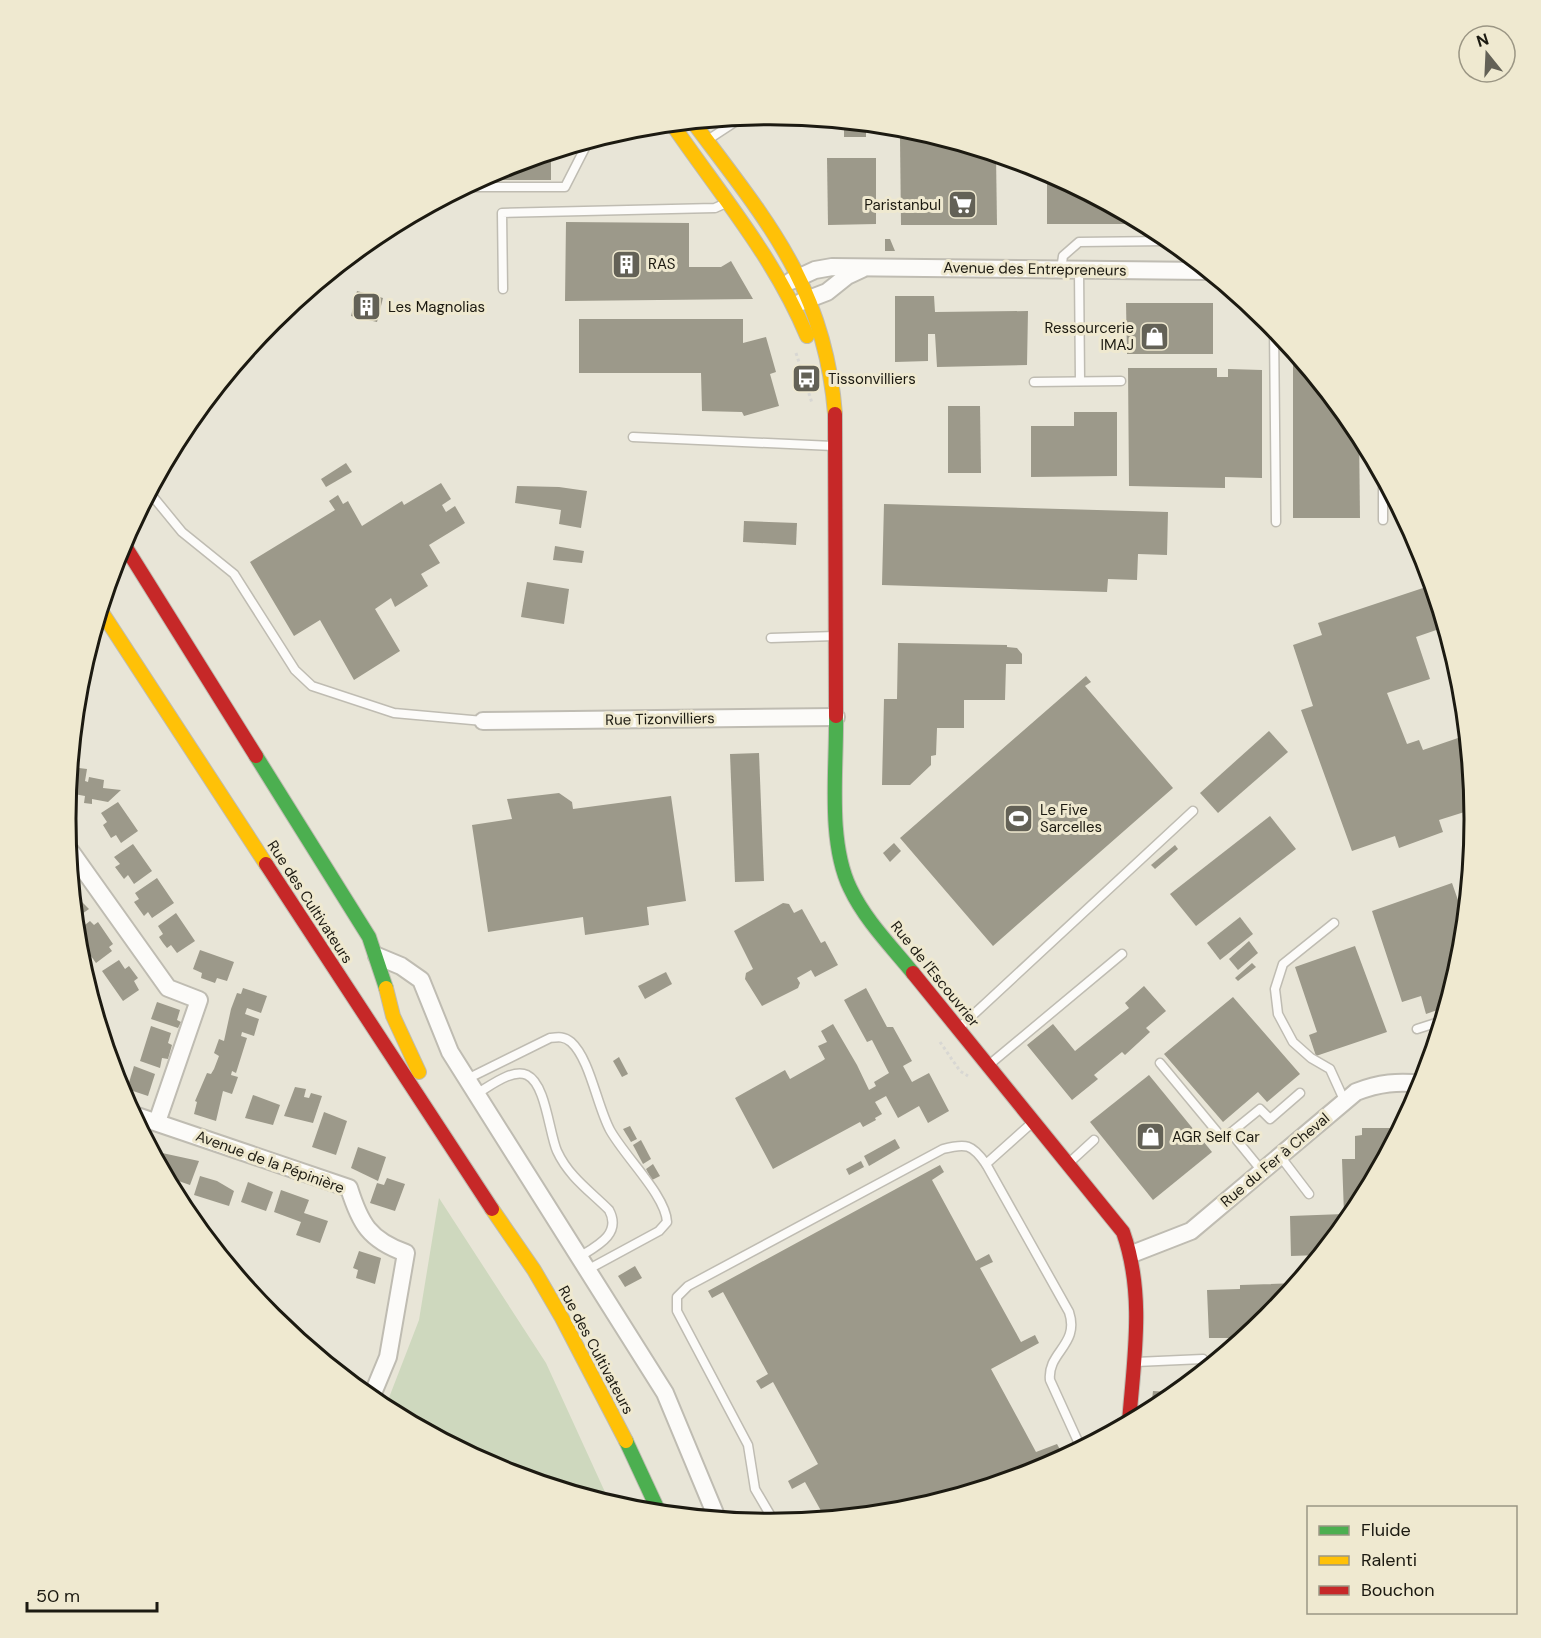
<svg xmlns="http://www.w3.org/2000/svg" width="1541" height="1638" font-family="'DM Sans',sans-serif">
	<rect width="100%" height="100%" fill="#e8e5d7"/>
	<polygon fill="#ced8be" points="439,1198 546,1363 610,1503 501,1470 385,1408 419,1320"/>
	<g fill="#9c998a">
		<polygon points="844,122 866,124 866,137 844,137"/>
		<polygon points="900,138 940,138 996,155 997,225 901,225"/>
		<polygon points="551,153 551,180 479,180 501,168"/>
		<polygon points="827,158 876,158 876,224 828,225"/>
		<polygon points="1047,172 1112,206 1144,224 1047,224"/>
		<polygon points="566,222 689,223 689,267 721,267 731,261 753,299 565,301"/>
		<polygon points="885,239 890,239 895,251 885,251"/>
		<polygon points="357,291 383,298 377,322 351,316"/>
		<polygon points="895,296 934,296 935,312 1028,311 1027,365 937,367 935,334 928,334 928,361 895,362"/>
		<polygon points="1126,303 1213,303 1213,354 1127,354"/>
		<polygon points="579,319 743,319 743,343 766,337 776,372 770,374 779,406 744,416 742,412 702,411 701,373 579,373"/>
		<polygon points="1293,350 1359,433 1360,518 1293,518"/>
		<polygon points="1128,368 1217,368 1217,377 1228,377 1228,369 1262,370 1262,478 1225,477 1225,488 1129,486"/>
		<polygon points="948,406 980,406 981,473 948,473"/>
		<polygon points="1074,412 1117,412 1117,476 1031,477 1031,426 1074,426"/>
		<polygon points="346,463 352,472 326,487 321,479"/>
		<polygon points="441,483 451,499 442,505 446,512 455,506 465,523 429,545 440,563 421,574 428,586 395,607 391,598 375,609 400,651 354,680 320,620 294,636 250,562 335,510 329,501 338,495 343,504 348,501 349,503 362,526 402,501 404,505"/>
		<polygon points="517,486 559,487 587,491 581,528 559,524 561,510 515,503"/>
		<polygon points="884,504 1168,512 1167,555 1138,554 1137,580 1108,579 1107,592 882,585"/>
		<polygon points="744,521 797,523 796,545 743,542"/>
		<polygon points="555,546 584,551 582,563 553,560"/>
		<polygon points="527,582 569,589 564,624 521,617"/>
		<polygon points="1432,585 1445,627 1416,637 1430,679 1387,693 1407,744 1419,740 1423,750 1458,738 1471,775 1474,809 1439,820 1443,832 1399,848 1395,836 1352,851 1301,710 1313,706 1293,645 1322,635 1318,623"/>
		<polygon points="898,643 1007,645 1007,647 1017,648 1022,654 1022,664 1006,664 1005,700 964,700 964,728 937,728 936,755 931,756 931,765 910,785 882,785 884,699 897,699"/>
		<polygon points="1086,676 1091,682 1085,686 1173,788 993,946 900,838"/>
		<polygon points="1269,731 1288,752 1218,813 1200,793"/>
		<polygon points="759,753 764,881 735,882 730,754"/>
		<polygon points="71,767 87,769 85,781 88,782 89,777 104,780 103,788 121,790 108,802 92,799 92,804 84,803 85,796 74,794 74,800 68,799"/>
		<polygon points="559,793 572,802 573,809 671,796 686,901 647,907 649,925 637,927 585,935 583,917 488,932 472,825 512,819 507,799"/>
		<polygon points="118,802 138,831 121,843 116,835 111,838 103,825 107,822 101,813"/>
		<polygon points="1270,816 1296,849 1196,926 1170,894"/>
		<polygon points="894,843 901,851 890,862 883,853"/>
		<polygon points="133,844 152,871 134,884 128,875 124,879 115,867 120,864 114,857"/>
		<polygon points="1175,845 1178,849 1155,869 1151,865"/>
		<polygon points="157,878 174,903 152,918 148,912 144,916 134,902 139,899 135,893"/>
		<polygon points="1452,883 1465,920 1461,957 1446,1007 1426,1014 1421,996 1402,1002 1372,911"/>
		<polygon points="73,893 89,909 76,918"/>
		<polygon points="783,903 789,904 794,913 802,909 821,943 825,941 838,965 815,977 811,970 797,978 800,983 798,988 762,1006 745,979 746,973 753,969 734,931"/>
		<polygon points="176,913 195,941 177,953 171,945 167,948 163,943 159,937 163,934 158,926"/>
		<polygon points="1240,917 1253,934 1220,960 1207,943"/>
		<polygon points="90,921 94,925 98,922 113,944 109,947 112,951 96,963 78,938 77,931"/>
		<polygon points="1249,941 1258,953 1238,970 1229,959"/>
		<polygon points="1355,946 1387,1032 1316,1056 1309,1035 1317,1032 1295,967"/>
		<polygon points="200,950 234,962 227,981 217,978 215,983 201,978 202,973 193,969"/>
		<polygon points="119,960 125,969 129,966 138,978 134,981 139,990 123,1001 102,971"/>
		<polygon points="1252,963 1256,967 1238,981 1235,978"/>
		<polygon points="666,972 672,984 645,999 638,986"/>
		<polygon points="1144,986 1166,1011 1146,1028 1150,1032 1125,1055 1122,1052 1094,1075 1098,1079 1072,1100 1027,1045 1053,1024 1075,1051 1129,1008 1125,1003"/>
		<polygon points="243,988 267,996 261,1013 247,1008 245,1014 259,1019 254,1036 242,1032 241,1036 247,1038 236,1073 232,1071 231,1075 238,1077 232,1094 223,1091 216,1121 194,1114 197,1102 195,1101 207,1073 211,1074 214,1069 219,1056 214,1053 219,1039 224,1041 231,1009 237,993 241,994"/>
		<polygon points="866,988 887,1027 893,1027 912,1061 903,1066 912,1082 929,1073 949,1111 928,1123 919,1106 898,1118 886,1096 875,1102 882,1114 875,1118 876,1120 863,1127 860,1122 773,1169 735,1098 785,1070 790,1079 822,1061 825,1059 818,1046 827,1042 821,1031 833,1024 857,1065 869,1090 876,1086 874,1082 889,1073 872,1040 867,1042 844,1000"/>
		<polygon points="1233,997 1300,1074 1267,1102 1258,1092 1223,1122 1164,1054"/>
		<polygon points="157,1002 180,1010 177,1020 181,1022 178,1028 151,1019"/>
		<polygon points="151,1026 171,1033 168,1043 172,1045 168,1059 162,1058 160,1068 140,1061"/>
		<polygon points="619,1057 628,1074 622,1077 613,1061"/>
		<polygon points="134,1066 155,1074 148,1096 127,1089"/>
		<polygon points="1149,1075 1212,1152 1153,1200 1090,1122"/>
		<polygon points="295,1087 306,1089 304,1097 309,1098 311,1093 322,1096 313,1123 284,1116"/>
		<polygon points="253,1095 280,1105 273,1125 245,1118"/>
		<polygon points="324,1112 347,1121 336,1155 312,1147"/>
		<polygon points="630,1126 637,1139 631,1142 623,1129"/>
		<polygon points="1362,1128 1394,1128 1395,1139 1356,1211 1320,1255 1291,1256 1290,1216 1344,1214 1342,1159 1355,1159 1355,1136 1362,1135"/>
		<polygon points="895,1139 900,1148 869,1166 864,1156"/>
		<polygon points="641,1140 651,1159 643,1164 633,1145"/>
		<polygon points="358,1147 386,1157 378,1181 351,1168"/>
		<polygon points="153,1151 199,1161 190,1185 167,1177"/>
		<polygon points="861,1161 864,1167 849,1175 846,1169"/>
		<polygon points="653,1164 660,1176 652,1180 646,1169"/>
		<polygon points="940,1165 944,1172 932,1180 976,1261 989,1254 993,1262 980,1268 1021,1342 1035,1335 1039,1343 991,1369 1036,1452 1057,1444 1064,1457 1040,1470 1037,1471 1033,1464 1000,1482 908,1510 825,1518 805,1482 792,1489 788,1481 818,1464 773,1382 761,1389 756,1381 768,1374 723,1292 712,1298 708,1291"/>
		<polygon points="200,1176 217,1181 234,1191 229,1206 194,1195"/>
		<polygon points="387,1178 405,1184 395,1211 370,1203 377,1183 384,1185"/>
		<polygon points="248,1182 273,1192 266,1211 241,1202"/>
		<polygon points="281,1190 309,1200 304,1213 328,1221 320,1243 296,1235 301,1222 274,1212"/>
		<polygon points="359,1251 381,1258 375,1284 356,1278 358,1270 353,1268"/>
		<polygon points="635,1266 642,1278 625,1287 618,1276"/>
		<polygon points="1297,1283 1268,1317 1241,1340 1241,1338 1209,1338 1207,1290 1240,1289 1240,1285"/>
		<polygon points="1153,1391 1170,1392 1170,1398 1167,1401 1152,1400"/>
	</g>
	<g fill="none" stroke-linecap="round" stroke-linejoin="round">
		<defs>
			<g id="lane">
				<polyline points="614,134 627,134 635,128"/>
				<polyline points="709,139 741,118"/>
				<polyline points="465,187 565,187 588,142"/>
				<polyline points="1061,270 1063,256 1079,242 1166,241 1166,236"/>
				<polyline points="1079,270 1080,381"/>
				<polyline points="503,289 502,213 715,208 726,203"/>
				<polyline points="1274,328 1276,522"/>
				<polyline points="1034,382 1121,381"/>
				<polyline points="633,437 833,446"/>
				<polyline points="1383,478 1383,520"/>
				<polyline points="150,493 182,532 234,574 295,670 312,686 394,713 483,721"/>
				<polyline points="771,638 835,636"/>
				<polyline points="1334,923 1283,964 1275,989 1278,1014 1293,1042 1311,1058 1330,1069 1345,1102"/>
				<polyline points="960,1027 1193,811"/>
				<polyline points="1417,1029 1442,1021"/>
				<polyline points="1160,1063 1223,1139 1260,1109 1270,1119 1300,1093"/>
				<polyline points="990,1064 1122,954"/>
				<path d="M467,1079l83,-41c8,-1 14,-2 21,4 19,17 26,64 39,88 15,27 56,66 57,92l-8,9 -72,39"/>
				<path d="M476,1094c13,-7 36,-26 51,-19 19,9 22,58 30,76 12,26 33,40 52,59 13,24 -12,36 -30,47"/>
				<polyline points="1231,1133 1262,1171"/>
				<polyline points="1280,1156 1309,1194"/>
				<polyline points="1070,1162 1094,1140"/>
				<path d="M986,1164l83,148c11,33 -22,40 -19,68l31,68"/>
				<polyline points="1136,1362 1203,1359"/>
				<path d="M775,1523l-20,-34 -7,-44 -71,-134v-14l11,-11 255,-137c23,-6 29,-5 43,15l47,-42"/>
			</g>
			<g id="street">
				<polyline points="791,281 815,270 832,267 1207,271"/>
				<polyline points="801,302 827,292 847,276 862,269"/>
				<polyline points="483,721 836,717"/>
				<polyline points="69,849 168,988 199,1000 157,1122"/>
				<polyline points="377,956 401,966 421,980 450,1052 665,1393 717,1518"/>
				<path d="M134,1115l215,73c11,35 20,52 57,65l-18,104 -17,41"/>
				<path d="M1132,1254l59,-23 165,-139c23,-9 42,-11 67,-8"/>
			</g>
			<g id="fast">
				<path d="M836,716c1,52 -9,124 14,172 15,32 41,58 63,85"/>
				<polyline points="256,756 369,937 386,988"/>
				<polyline points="626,1441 659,1512"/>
			</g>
			<g id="slow">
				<path d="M693,122c73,98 132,164 142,292"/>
				<path d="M672,124c48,70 102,133 135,212"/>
				<polyline points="101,611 266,864"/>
				<polyline points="386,988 393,1016 419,1072"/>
				<polyline points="492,1209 534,1270 562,1318 626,1441"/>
			</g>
			<g id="jam">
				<polyline points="835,414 836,716"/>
				<polyline points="123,543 256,756"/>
				<polyline points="266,864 492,1209"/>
				<path d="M913,973l210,259c22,62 11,126 6,190"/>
			</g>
		</defs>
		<use href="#lane" stroke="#bfbcb2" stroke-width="11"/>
		<use href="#street" stroke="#bfbcb2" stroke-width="20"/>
		<use href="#fast" stroke="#bfbcb2" stroke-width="16"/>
		<use href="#slow" stroke="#bfbcb2" stroke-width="16"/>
		<use href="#jam" stroke="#bfbcb2" stroke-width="16"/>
		<g stroke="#d8d7d3" stroke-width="3" stroke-dasharray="3 3" stroke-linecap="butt">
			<polyline points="796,353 812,403"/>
			<polyline points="940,1042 960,1071 968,1076"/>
		</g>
		<use href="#lane" stroke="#fcfbf9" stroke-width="8"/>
		<use href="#street" stroke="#fcfbf9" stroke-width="16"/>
		<use href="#fast" stroke="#4caf50" stroke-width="14"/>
		<use href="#slow" stroke="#ffc107" stroke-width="14"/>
		<use href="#jam" stroke="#c62828" stroke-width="14"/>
	</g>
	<defs>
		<symbol id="supermarket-square" viewBox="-11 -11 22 22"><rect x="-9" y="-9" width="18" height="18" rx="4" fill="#636156" stroke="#efe9d0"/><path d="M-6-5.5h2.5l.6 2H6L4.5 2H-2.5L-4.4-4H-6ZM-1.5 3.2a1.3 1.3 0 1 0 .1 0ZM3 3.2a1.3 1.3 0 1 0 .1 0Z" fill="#fff"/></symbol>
		<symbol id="building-square" viewBox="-11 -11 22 22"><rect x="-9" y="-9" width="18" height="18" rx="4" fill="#636156" stroke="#efe9d0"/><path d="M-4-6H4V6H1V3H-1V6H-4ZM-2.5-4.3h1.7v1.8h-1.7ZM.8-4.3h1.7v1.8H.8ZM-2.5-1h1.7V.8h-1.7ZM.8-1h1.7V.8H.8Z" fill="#fff"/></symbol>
		<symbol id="shop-square" viewBox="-11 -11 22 22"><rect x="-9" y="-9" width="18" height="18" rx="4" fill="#636156" stroke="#efe9d0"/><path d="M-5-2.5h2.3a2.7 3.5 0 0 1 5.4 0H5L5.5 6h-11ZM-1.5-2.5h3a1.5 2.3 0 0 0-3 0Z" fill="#fff"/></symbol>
		<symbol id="bus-square" viewBox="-11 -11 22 22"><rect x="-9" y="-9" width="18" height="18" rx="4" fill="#636156" stroke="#efe9d0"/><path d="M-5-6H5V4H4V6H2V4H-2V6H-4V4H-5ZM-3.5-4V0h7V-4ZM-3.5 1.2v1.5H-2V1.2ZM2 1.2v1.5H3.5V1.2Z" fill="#fff"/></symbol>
		<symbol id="stadium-square" viewBox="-11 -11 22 22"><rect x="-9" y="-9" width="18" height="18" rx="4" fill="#636156" stroke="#efe9d0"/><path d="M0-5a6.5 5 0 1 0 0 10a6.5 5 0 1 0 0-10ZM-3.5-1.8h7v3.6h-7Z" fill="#fff"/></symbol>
	</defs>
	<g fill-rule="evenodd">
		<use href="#supermarket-square" x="946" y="188" width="33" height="33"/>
		<use href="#building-square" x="610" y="248" width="33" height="33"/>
		<use href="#building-square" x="350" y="290" width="33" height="33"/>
		<use href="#shop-square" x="1138" y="320" width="33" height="33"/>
		<use href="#bus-square" x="790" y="362" width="33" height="33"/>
		<use href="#stadium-square" x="1002" y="802" width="33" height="33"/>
		<use href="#shop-square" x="1134" y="1120" width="33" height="33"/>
	</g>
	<g text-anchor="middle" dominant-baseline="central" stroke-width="6" stroke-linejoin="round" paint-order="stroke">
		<g font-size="15" fill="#1c1a11" stroke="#efe9d0" text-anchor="start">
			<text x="941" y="205" text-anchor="end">Paristanbul</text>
			<text x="648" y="264">RAS</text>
			<text x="388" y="307">Les Magnolias</text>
			<text x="1134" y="328" text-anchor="end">Ressourcerie<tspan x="1134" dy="17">IMAJ</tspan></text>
			<text x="828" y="379">Tissonvilliers</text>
			<text x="1040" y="810">Le Five<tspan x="1040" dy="17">Sarcelles</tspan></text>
			<text x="1172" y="1137">AGR Self Car</text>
		</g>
		<g font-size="15" fill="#1c1a11" stroke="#efe9d0">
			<text transform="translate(1035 269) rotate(1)">Avenue des Entrepreneurs</text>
			<text transform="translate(660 719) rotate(-1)">Rue Tizonvilliers</text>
			<text transform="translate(310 902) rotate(57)">Rue des Cultivateurs</text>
			<text transform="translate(935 974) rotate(51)">Rue de l'Escouvrier</text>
			<text transform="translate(1275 1160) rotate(-40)">Rue du Fer à Cheval</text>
			<text transform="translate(270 1162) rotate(20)">Avenue de la Pépinière</text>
			<text transform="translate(596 1350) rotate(62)">Rue des Cultivateurs</text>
		</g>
	</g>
	<path d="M0 0H1541V1638H0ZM76 819a694 694 0 1 1 1388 0a694 694 0 1 1-1388 0Z" fill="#efe9d0" fill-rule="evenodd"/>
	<path fill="none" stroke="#1c1a11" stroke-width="3" d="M76 819a694 694 0 1 1 1388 0a694 694 0 1 1-1388 0Z"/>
	<rect x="1307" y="1506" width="210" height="108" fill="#efe9d0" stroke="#9b9684" stroke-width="1.5"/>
	<rect x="1319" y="1526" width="30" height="9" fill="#4caf50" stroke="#9b9684" stroke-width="1.5"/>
	<text x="1361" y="1536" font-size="18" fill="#1c1a11">Fluide</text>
	<rect x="1319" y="1556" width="30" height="9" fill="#ffc107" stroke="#9b9684" stroke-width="1.5"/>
	<text x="1361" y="1566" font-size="18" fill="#1c1a11">Ralenti</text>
	<rect x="1319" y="1586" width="30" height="9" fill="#c62828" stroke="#9b9684" stroke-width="1.5"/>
	<text x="1361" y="1596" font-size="18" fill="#1c1a11">Bouchon</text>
	<g transform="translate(1487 54) rotate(342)"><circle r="28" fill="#efe9d0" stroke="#9b9684" stroke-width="1.5"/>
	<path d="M0-4.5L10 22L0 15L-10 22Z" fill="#636156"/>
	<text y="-9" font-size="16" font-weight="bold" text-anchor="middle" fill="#1c1a11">N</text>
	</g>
	<path d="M27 1602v9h130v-9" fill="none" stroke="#1c1a11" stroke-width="3"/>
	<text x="36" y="1602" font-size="18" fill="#1c1a11" stroke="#efe9d0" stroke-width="4.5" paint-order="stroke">50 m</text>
</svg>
